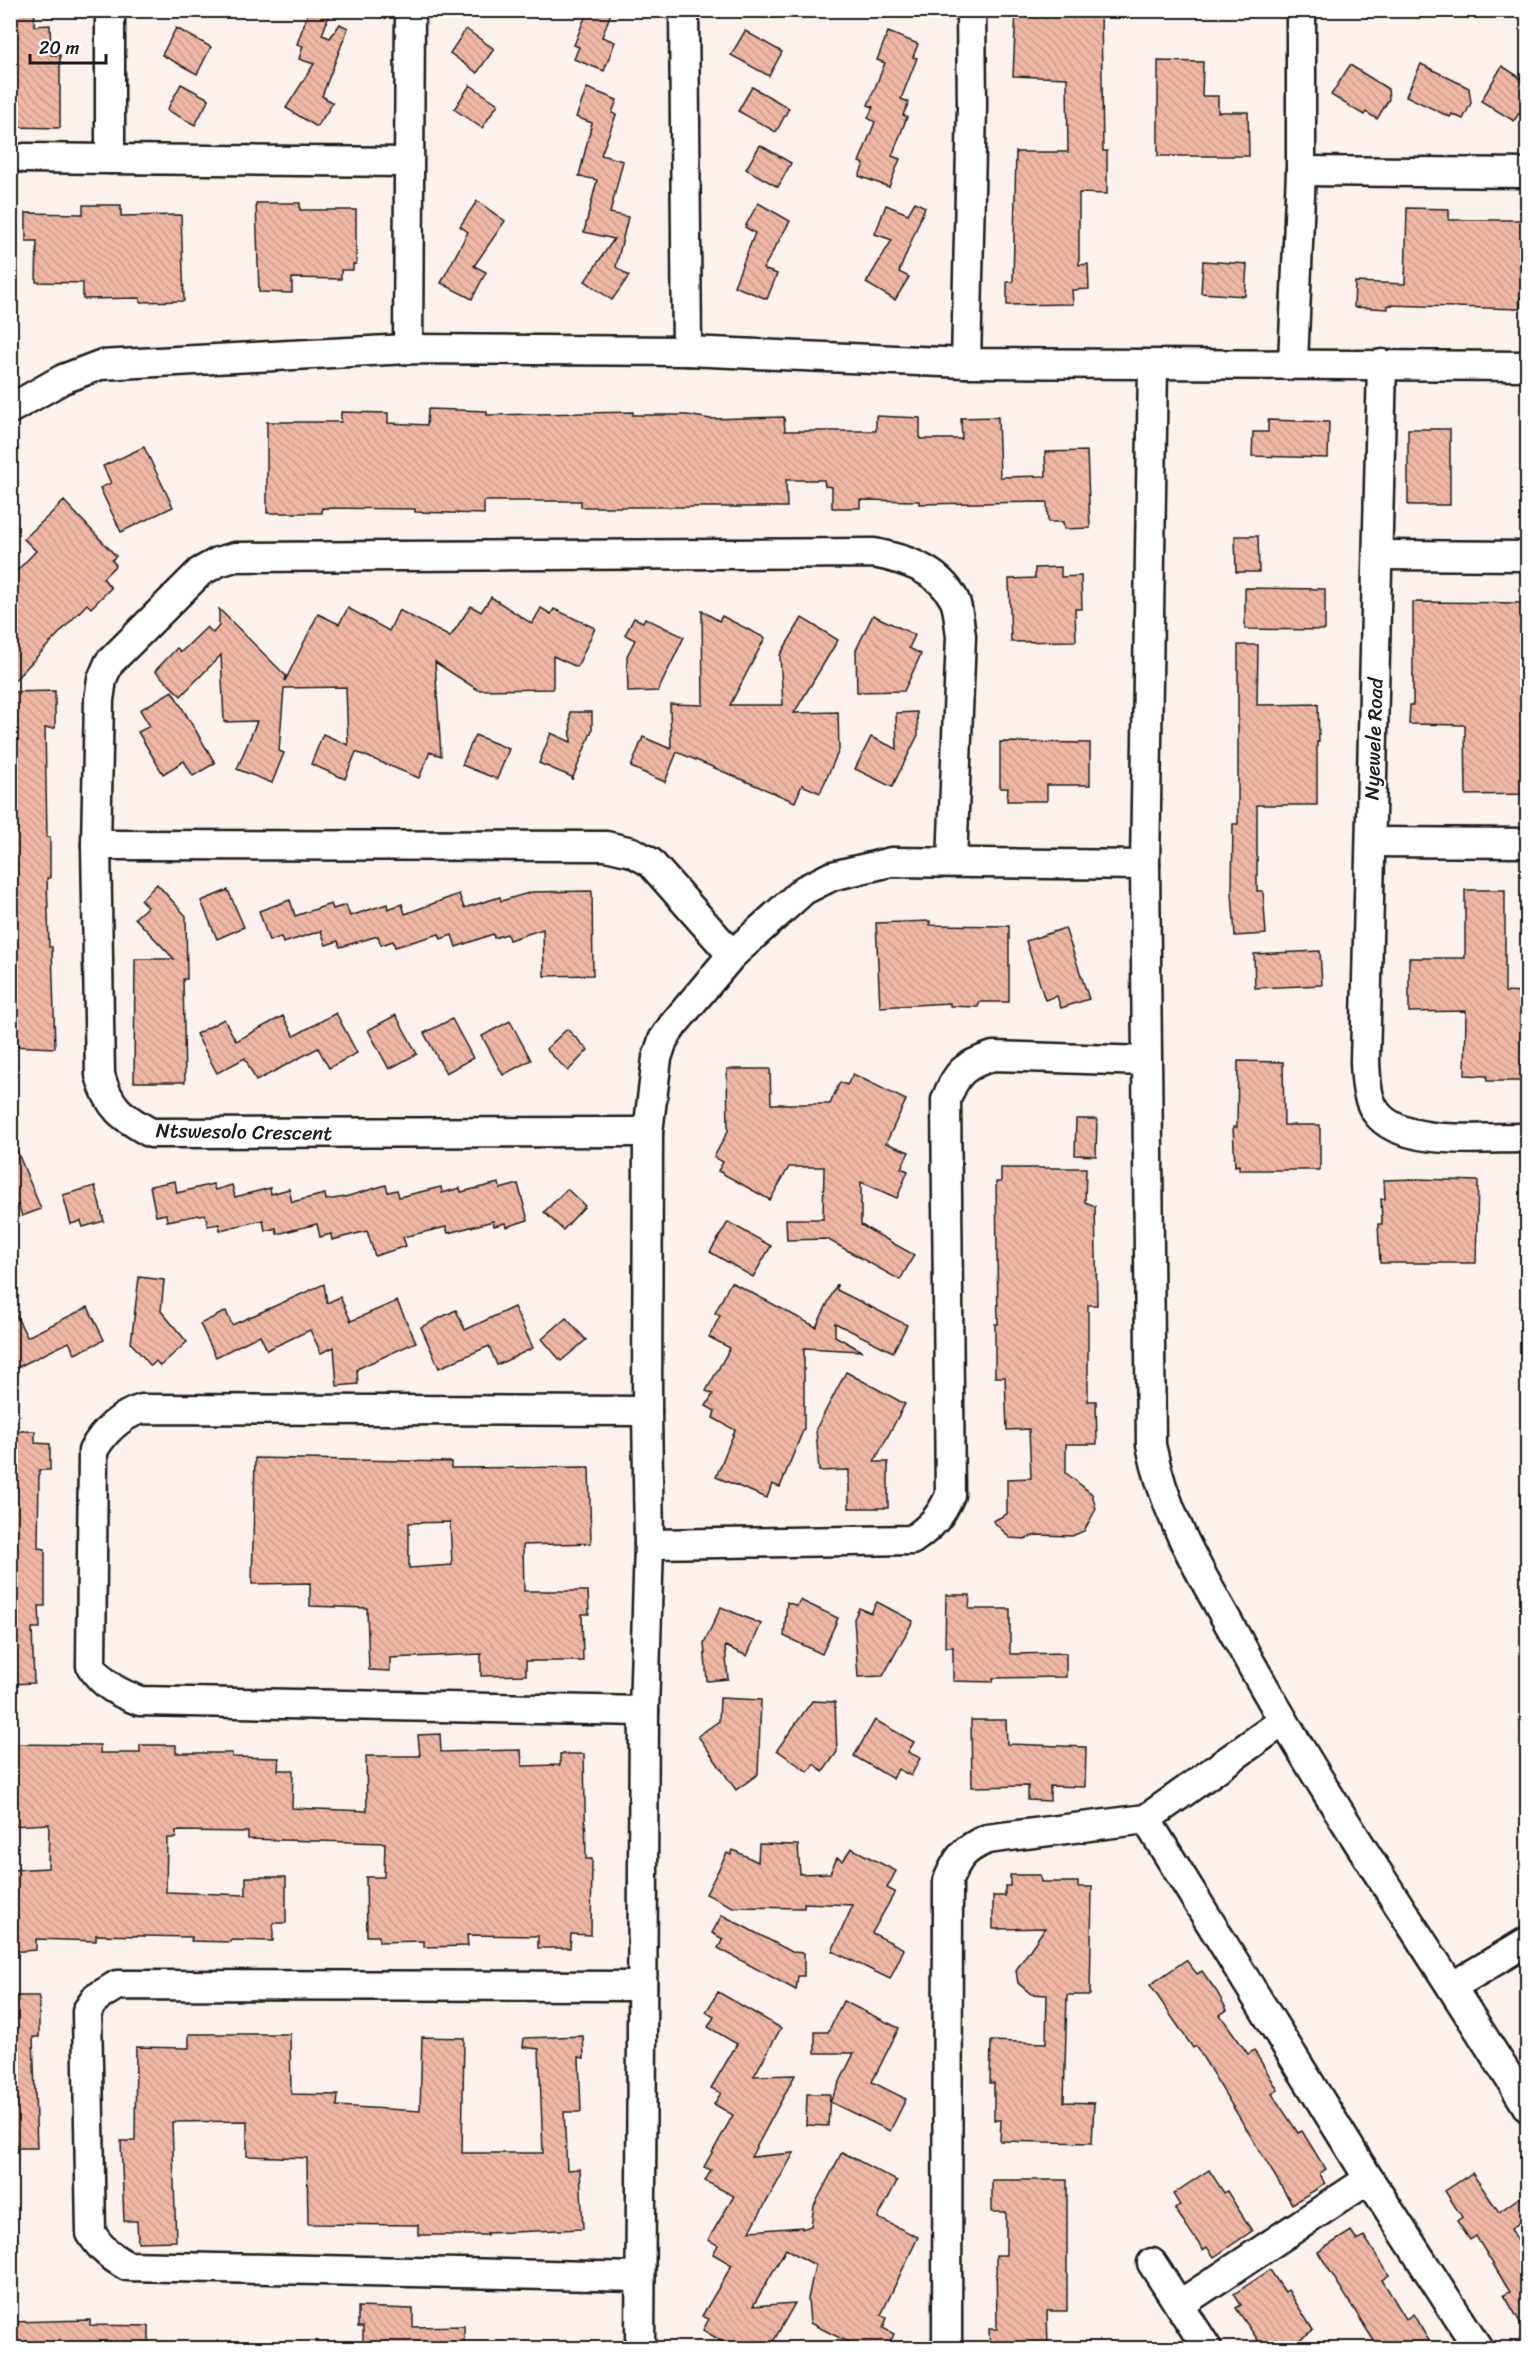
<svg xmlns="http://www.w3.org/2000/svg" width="1538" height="2359" font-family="Sriracha,sans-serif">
	<defs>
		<pattern id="building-back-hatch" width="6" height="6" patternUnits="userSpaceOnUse" patternTransform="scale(1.5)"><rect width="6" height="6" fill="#eeb7a4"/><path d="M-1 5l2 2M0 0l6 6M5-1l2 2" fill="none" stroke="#cc9d8d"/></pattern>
	</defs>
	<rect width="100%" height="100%" fill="#fcf1ed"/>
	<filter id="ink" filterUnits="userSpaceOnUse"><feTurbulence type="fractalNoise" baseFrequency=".0167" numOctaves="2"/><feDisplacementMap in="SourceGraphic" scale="12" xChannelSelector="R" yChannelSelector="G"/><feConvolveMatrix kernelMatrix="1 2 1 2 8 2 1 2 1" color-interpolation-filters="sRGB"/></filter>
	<g filter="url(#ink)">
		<g fill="url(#building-back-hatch)" stroke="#1c1c1c" stroke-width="1.5" fill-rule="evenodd">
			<polygon points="10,10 35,10 34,26 50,25 51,55 60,55 60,128 10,127"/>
			<polygon points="309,10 331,10 322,35 330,38 340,24 348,28 322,96 333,103 317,127 286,108 314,64 299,59 303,46 297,44"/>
			<polygon points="588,10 612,10 602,37 615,42 604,71 574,59 579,47 574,45"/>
			<polygon points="1016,10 1101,10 1103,151 1107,151 1107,194 1079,193 1079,265 1088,264 1089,289 1072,290 1073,304 1007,305 1007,282 1013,282 1016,152 1068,152 1067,78 1013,76"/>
			<polygon points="176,28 211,47 197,74 162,55"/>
			<polygon points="466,29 494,49 477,73 450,53"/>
			<polygon points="745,31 782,52 769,76 731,55"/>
			<polygon points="888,32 918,44 913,57 917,58 901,99 909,102 903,115 907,117 892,156 900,159 889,187 859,176 864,164 859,162 875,122 868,118 873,107 868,105 885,63 877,60"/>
			<polygon points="1158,61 1203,62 1202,96 1218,96 1218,112 1248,112 1249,156 1158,156"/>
			<polygon points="1421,64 1469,88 1471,103 1463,119 1452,114 1450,117 1406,96"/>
			<polygon points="1350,65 1388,89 1389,99 1377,119 1366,112 1364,115 1331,95"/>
			<polygon points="1502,66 1527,82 1527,118 1519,113 1514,121 1481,101"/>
			<polygon points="181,84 209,99 195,125 167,110"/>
			<polygon points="470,85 498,104 482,128 454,109"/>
			<polygon points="752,87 789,108 776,132 738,111"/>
			<polygon points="587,88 617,100 612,113 616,115 601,155 623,161 610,213 628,217 616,267 629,276 612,300 585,281 614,239 584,232 597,180 579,176 592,123 576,117"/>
			<polygon points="760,145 791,163 778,187 746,169"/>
			<polygon points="477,201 505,221 474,266 486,272 472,299 441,283 468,232 460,226"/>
			<polygon points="915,202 925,207 899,272 909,277 895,300 866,283 892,240 875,234 886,205 908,214"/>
			<polygon points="256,203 300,203 300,210 356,210 356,264 353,264 353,270 341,270 341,279 292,278 292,293 259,292"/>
			<polygon points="758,203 790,221 763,269 777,274 767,299 734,286 755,233 745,227"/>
			<polygon points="83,205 121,205 121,216 181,215 184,301 140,302 140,298 83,299 83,283 36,282 37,241 26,241 26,213 83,214"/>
			<polygon points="1407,208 1449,209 1449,220 1527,220 1527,297 1520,298 1520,309 1388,305 1388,309 1354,307 1355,282 1405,284"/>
			<polygon points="1203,261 1247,264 1245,296 1201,293"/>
			<polygon points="428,409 487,411 487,415 633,412 633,415 687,415 711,419 784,417 785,431 876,431 876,416 920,418 920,439 962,439 961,418 998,417 1000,477 1046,476 1045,452 1087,451 1090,528 1064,529 1063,522 1048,522 1047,502 919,504 919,501 860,500 860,508 832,508 832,487 825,486 824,480 786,480 787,507 581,507 581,501 484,501 484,514 415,512 415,509 322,508 322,513 267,513 267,422 341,422 341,412 388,413 388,423 427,425"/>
			<polygon points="1268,420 1329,422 1328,458 1252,456 1253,432 1268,432"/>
			<rect x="1408" y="429" width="42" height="76"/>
			<polygon points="144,447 173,507 121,532 100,488 111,483 103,466"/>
			<polygon points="64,501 116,556 112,560 116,565 103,578 111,588 91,608 87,604 10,685 10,578 36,551 24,539"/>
			<polygon points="1235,536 1258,536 1259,572 1236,572"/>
			<polygon points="1061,567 1061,577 1081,576 1082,609 1075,609 1076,641 1011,642 1009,579 1035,578 1035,568"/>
			<polygon points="1245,588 1325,589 1325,630 1245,629"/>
			<polygon points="491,597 532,624 541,608 551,614 554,609 595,628 577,667 553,656 553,689 478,690 435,662 441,756 430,752 419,778 356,752 345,779 311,764 323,734 348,745 346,687 284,688 279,751 284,753 272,783 237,769 257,721 224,722 221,655 181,696 155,671 177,648 181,652 207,627 213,633 219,626 219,609 286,676 285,681 318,614 339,624 348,608 389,631 399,610 450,637 471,606 481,612"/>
			<polygon points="1413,602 1527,603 1527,794 1466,795 1465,725 1409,724 1410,705 1413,705"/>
			<polygon points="702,611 719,621 722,616 765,638 730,705 783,705 780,655 802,618 838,640 794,713 838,712 839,750 820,793 802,785 795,802 677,752 665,782 631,767 643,737 671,749 670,704 703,705"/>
			<polygon points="873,615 915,635 909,648 921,654 904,691 857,692 856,650"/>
			<polygon points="634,618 643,622 645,618 684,637 658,691 628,692 627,656 635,640 625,635"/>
			<polygon points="1238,645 1258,645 1257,705 1318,704 1319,742 1317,742 1317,805 1257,805 1257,891 1263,891 1266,934 1235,936 1232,892 1233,824 1238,824"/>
			<polygon points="55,691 55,728 45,728 47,837 50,837 50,878 47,878 49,947 52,947 55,1048 10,1046 10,692"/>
			<polygon points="172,691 215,763 193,776 184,761 163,774 138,732 150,726 140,710"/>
			<polygon points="570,712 592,712 592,730 572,780 572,777 539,763 551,733 571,742"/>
			<polygon points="917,712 918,735 892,787 855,769 871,737 897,749 896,713"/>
			<polygon points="475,735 509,749 497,779 462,765"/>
			<polygon points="1000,742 1090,743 1090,785 1047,785 1047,801 1007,801 1008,788 1000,788"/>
			<polygon points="157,884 186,916 187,979 183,979 185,1082 134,1082 135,959 174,959 135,918 147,907 141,900"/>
			<polygon points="228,890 244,927 217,939 201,901"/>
			<polygon points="1465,890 1505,890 1505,992 1527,993 1527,1081 1487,1081 1487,1076 1465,1075 1466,1011 1409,1012 1409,958 1465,958"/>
			<polygon points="592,891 593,975 544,976 543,929 509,940 507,934 494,938 493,934 456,947 452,935 441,939 439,934 395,947 393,941 381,945 378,936 340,947 338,941 326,945 321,931 283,943 281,937 269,941 259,911 290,900 295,916 331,904 333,909 346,905 350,916 387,904 388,909 402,904 405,914 459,894 464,908 500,897 501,901 532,892"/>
			<polygon points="930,921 930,925 1009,926 1009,1002 980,1002 978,1007 950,1006 950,1003 880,1007 876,923"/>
			<polygon points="1065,928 1089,999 1061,1008 1057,996 1045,1000 1026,941"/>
			<polygon points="1320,951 1322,985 1255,988 1254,954"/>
			<polygon points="336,1013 357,1053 329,1068 318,1048 256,1081 245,1058 217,1073 196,1034 224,1019 236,1041 283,1016 294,1036"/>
			<polygon points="396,1015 417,1054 389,1069 368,1030"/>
			<polygon points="452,1019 473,1058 446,1073 424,1033"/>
			<polygon points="510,1021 531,1060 503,1075 482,1036"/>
			<polygon points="567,1029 588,1050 568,1071 546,1049"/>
			<polygon points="1238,1061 1283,1062 1284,1125 1320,1125 1320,1170 1239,1170 1239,1165 1235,1166 1233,1127 1237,1127"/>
			<polygon points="727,1069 770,1069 771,1104 830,1104 840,1082 847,1085 853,1074 906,1100 886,1143 909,1152 901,1168 908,1171 897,1198 861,1182 861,1225 914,1255 900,1280 827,1239 787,1240 786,1219 823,1219 824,1167 789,1167 770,1200 718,1171 723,1162 714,1157 728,1131"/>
			<polygon points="1076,1119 1097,1119 1096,1156 1075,1155"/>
			<polygon points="10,1134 41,1209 22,1216 18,1205 10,1208"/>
			<polygon points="1001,1168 1086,1168 1085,1202 1095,1206 1097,1305 1088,1305 1088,1401 1096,1401 1097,1444 1066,1444 1066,1473 1092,1494 1096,1509 1084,1531 1072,1536 1036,1535 1025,1539 1010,1538 993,1521 1007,1514 1007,1479 1031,1478 1029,1429 1007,1430 1005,1377 995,1377 995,1324 998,1324 996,1182 1001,1182"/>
			<polygon points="1417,1179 1478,1181 1476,1263 1380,1263 1378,1224 1382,1224 1381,1199 1385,1199 1384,1180"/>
			<polygon points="175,1181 177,1193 213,1184 215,1190 232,1185 235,1197 270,1188 271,1194 289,1189 292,1202 325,1194 326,1200 345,1197 386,1185 388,1192 397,1190 399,1197 441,1187 442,1193 460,1188 461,1192 499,1183 500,1189 518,1184 528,1220 506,1227 505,1223 494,1226 493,1221 448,1233 446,1227 403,1237 406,1246 375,1256 367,1231 332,1240 331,1234 320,1237 317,1224 277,1234 276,1228 265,1231 263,1220 220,1230 219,1224 208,1226 205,1214 167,1221 166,1214 156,1216 150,1186"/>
			<polygon points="95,1186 104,1221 83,1227 81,1221 71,1224 63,1195"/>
			<polygon points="567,1189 585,1206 563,1230 544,1212"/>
			<polygon points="728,1222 771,1246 753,1277 710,1252"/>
			<polygon points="139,1277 164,1280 161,1311 187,1342 160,1366 156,1361 151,1366 131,1343"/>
			<polygon points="731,1282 816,1327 837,1284 837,1290 907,1325 893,1352 835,1323 835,1336 862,1351 804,1348 804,1428 780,1487 772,1484 767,1498 716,1477 735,1430 713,1418 715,1411 706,1406 713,1394 706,1391 730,1348 709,1337 720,1316 715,1313"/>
			<polygon points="324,1284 327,1303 340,1297 351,1321 397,1301 416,1342 357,1369 358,1384 337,1386 334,1347 321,1353 310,1330 267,1350 260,1335 216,1357 200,1324 226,1311 232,1325"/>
			<polygon points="10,1303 27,1337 88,1307 104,1340 75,1354 69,1342 10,1371"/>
			<polygon points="514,1307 533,1348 497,1365 489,1346 439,1368 421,1327 456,1310 465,1330"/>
			<polygon points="566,1318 586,1340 561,1361 542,1339"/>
			<polygon points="846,1372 905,1404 874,1462 888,1462 888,1508 849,1508 849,1470 819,1471 816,1429"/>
			<polygon points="10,1431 35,1431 35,1443 50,1444 50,1470 39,1470 38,1548 45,1549 45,1606 39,1606 40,1628 32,1628 34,1683 10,1684"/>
			<path d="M255,1458l196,4v6l138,-1 2,76 -68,2 1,46h64l1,23h-7l1,47h-57v14l-45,1v-22l-91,4v13l-21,-1 -2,-62 -57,-2v-23l-58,1zM450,1522l2,43 -43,3v-45z"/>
			<polygon points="946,1595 970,1595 969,1609 1010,1609 1010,1654 1066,1653 1066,1677 993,1678 993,1682 953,1681 953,1647 945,1647"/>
			<polygon points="800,1600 838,1618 822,1654 784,1636 787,1602 797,1606"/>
			<polygon points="877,1602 913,1621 883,1676 858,1677 854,1619 859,1608 871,1613"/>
			<polygon points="721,1607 761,1624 747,1656 725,1646 728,1679 707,1681 704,1643"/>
			<polygon points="720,1698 761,1700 758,1774 736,1790 698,1736 719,1721"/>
			<polygon points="812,1701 835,1702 837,1752 823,1772 814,1764 808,1772 777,1750"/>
			<polygon points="875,1720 914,1742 908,1752 920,1758 911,1776 898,1769 893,1779 854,1756"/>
			<polygon points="971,1720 1006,1720 1007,1744 1086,1747 1085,1787 1050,1786 1050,1801 1028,1800 1028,1786 972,1787"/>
			<polygon points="440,1734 441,1752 521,1750 522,1766 560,1765 560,1754 584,1754 586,1859 592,1859 591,1935 571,1934 570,1948 538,1948 538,1936 467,1935 468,1946 424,1947 424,1941 379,1942 379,1936 367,1936 366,1877 384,1877 385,1843 248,1839 248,1832 176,1831 176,1838 167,1838 166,1892 246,1895 246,1877 286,1877 286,1923 273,1923 273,1941 231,1940 231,1942 191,1941 192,1937 96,1935 96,1941 36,1939 36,1950 10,1952 10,1870 48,1868 49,1824 10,1826 10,1744 100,1745 100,1753 140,1753 140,1745 176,1745 176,1753 232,1753 232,1757 279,1758 278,1770 293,1770 292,1808 367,1811 366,1756 420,1756 418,1735"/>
			<polygon points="759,1844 798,1845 800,1874 830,1873 837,1858 843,1861 851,1848 896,1871 887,1888 895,1892 872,1933 904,1949 890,1979 832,1951 853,1905 804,1903 804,1908 733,1907 706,1894 727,1853 731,1855 733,1850 758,1862"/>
			<polygon points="1010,1875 1040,1875 1041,1882 1078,1882 1078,1887 1092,1887 1090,1995 1067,1995 1064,2102 1094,2103 1092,2143 1000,2141 1001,2120 994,2120 994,2083 990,2083 991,2041 1046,2043 1047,1995 1031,1994 1018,1983 1016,1970 1045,1928 993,1929 993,1896 1005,1896 1005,1886 1010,1886"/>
			<polygon points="722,1915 792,1952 804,1953 804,1976 798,1976 796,1990 718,1948 723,1939 712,1933"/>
			<polygon points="1186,1960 1197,1974 1202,1971 1217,1992 1227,2010 1220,2015 1248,2054 1254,2050 1278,2090 1272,2094 1298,2133 1302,2131 1326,2170 1320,2174 1325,2184 1292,2204 1196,2046 1193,2048 1150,1985"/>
			<polygon points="718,1992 781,2028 754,2076 795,2075 751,2157 794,2153 750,2231 802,2227 802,2229 811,2226 814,2206 842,2152 897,2181 878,2218 918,2237 881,2315 887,2318 883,2328 894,2334 887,2349 862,2349 810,2323 808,2299 815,2265 786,2249 753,2306 795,2303 769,2349 734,2349 703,2330 709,2319 702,2316 732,2265 713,2254 718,2245 708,2240 734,2196 705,2181 711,2170 704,2167 733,2115 714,2104 721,2093 711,2088 737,2044 708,2027 714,2017 706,2012"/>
			<polygon points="10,1996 39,1996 39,2037 33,2037 37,2148 10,2148"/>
			<polygon points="843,2001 899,2028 872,2082 906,2099 890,2131 830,2102 854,2053 815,2053 815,2032 828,2032"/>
			<polygon points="189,2034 290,2034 291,2094 338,2095 337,2106 420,2111 422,2037 464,2038 462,2153 543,2153 539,2049 523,2047 524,2038 583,2036 584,2058 579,2057 581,2112 564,2112 567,2170 580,2169 583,2229 487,2233 487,2235 418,2235 418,2225 308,2224 307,2158 247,2156 247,2121 172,2122 176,2241 138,2242 137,2221 124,2221 121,2141 135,2141 136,2047 189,2048"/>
			<polygon points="807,2094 830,2094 828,2126 806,2125"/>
			<polygon points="1209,2170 1224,2193 1227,2191 1252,2231 1214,2257 1207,2247 1203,2250 1175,2209 1180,2205 1173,2194"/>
			<polygon points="1472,2173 1499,2212 1520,2197 1527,2208 1527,2217 1511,2229 1527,2256 1527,2334 1504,2295 1510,2292 1476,2236 1470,2240 1457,2221 1462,2217 1445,2191"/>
			<polygon points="992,2180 1067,2180 1067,2311 1047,2311 1048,2349 990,2349 989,2329 997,2329 996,2255 1006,2255 1006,2212 992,2212"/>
			<polygon points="1351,2231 1357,2240 1364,2236 1389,2275 1382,2280 1406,2319 1413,2314 1434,2349 1379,2349 1318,2252"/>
			<polygon points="1270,2270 1285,2292 1288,2290 1313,2330 1286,2349 1264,2349 1236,2308 1241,2305 1234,2294"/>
			<polygon points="358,2307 413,2309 413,2327 464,2326 464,2349 363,2349 363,2327 358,2327"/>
			<polygon points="90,2320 90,2325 149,2326 149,2349 10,2349 10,2322"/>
		</g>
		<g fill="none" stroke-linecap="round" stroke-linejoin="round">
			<defs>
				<g id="minor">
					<polyline points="110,10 110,159 408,162"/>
					<polyline points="684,10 687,351"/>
					<polyline points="25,158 110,159"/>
					<polyline points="1301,171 1528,173"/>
					<polyline points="408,349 410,10"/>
					<polyline points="966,363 972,106 971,10"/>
					<polyline points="1293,363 1301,171 1301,10"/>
					<path d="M1382,364l-17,698c1,16 1,36 11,50 25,36 112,25 152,26"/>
					<path d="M1153,366l-8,499 6,580c15,75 52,131 88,197 87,160 193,310 289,466"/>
					<polyline points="10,409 63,379 100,365 408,349 687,351 966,363 1528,366"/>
					<polyline points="1379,555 1528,556"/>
					<polyline points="1371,842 1528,843"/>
					<polyline points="96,845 606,846 632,852 650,862 732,955"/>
					<path d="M648,1132l-497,1c-29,-16 -42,-25 -51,-58l-4,-230 3,-145 3,-21 7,-16 91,-91 18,-10 17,-5 639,-4c30,6 64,16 80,46 5,9 5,26 7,37l-9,226"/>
					<path d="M649,1544l263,-4c19,-13 29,-24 38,-45l-4,-395c10,-28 19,-35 47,-44l153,5"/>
					<path d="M644,1711l-504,-10c-21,-8 -36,-15 -49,-35l2,-215c10,-19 28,-36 49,-42l505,2"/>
					<polyline points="1146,1819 1369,2179 1478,2348"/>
					<polyline points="1453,1986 1528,1941"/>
					<polyline points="1152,2263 1207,2348"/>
					<path d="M640,2277l-513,-11c-16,-9 -26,-17 -36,-33l-4,-222 9,-13 21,-13 525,1"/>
					<polyline points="1179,2305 1369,2179"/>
					<polyline points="640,2348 644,1711 649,1544 647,1411 648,1132 657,1058 663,1040 673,1025 732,955 804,890 832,876 891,862 1145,865"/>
					<path d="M947,2348l1,-468c10,-23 16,-31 39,-41l159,-20 136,-97"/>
				</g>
			</defs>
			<use href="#minor" stroke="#1c1c1c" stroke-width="33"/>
			<use href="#minor" stroke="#fff" stroke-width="28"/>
		</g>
	</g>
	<g text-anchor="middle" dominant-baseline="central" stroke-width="4.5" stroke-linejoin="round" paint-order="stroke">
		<g font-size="20" fill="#1c1c1c" stroke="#fff">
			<text transform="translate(1374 739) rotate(-88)">Nyewele Road</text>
			<text transform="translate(244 1132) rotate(1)">Ntswesolo Crescent</text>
		</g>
	</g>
	<rect width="1538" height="2359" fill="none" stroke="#fff" stroke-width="36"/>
	<rect x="18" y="18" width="1502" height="2323" fill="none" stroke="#1c1c1c" stroke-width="2" filter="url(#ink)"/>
	<path d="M30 54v9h76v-9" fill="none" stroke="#1c1c1c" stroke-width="3"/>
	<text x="39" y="54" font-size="18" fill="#1c1c1c" stroke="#ffffff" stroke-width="4.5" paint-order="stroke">20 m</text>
</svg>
